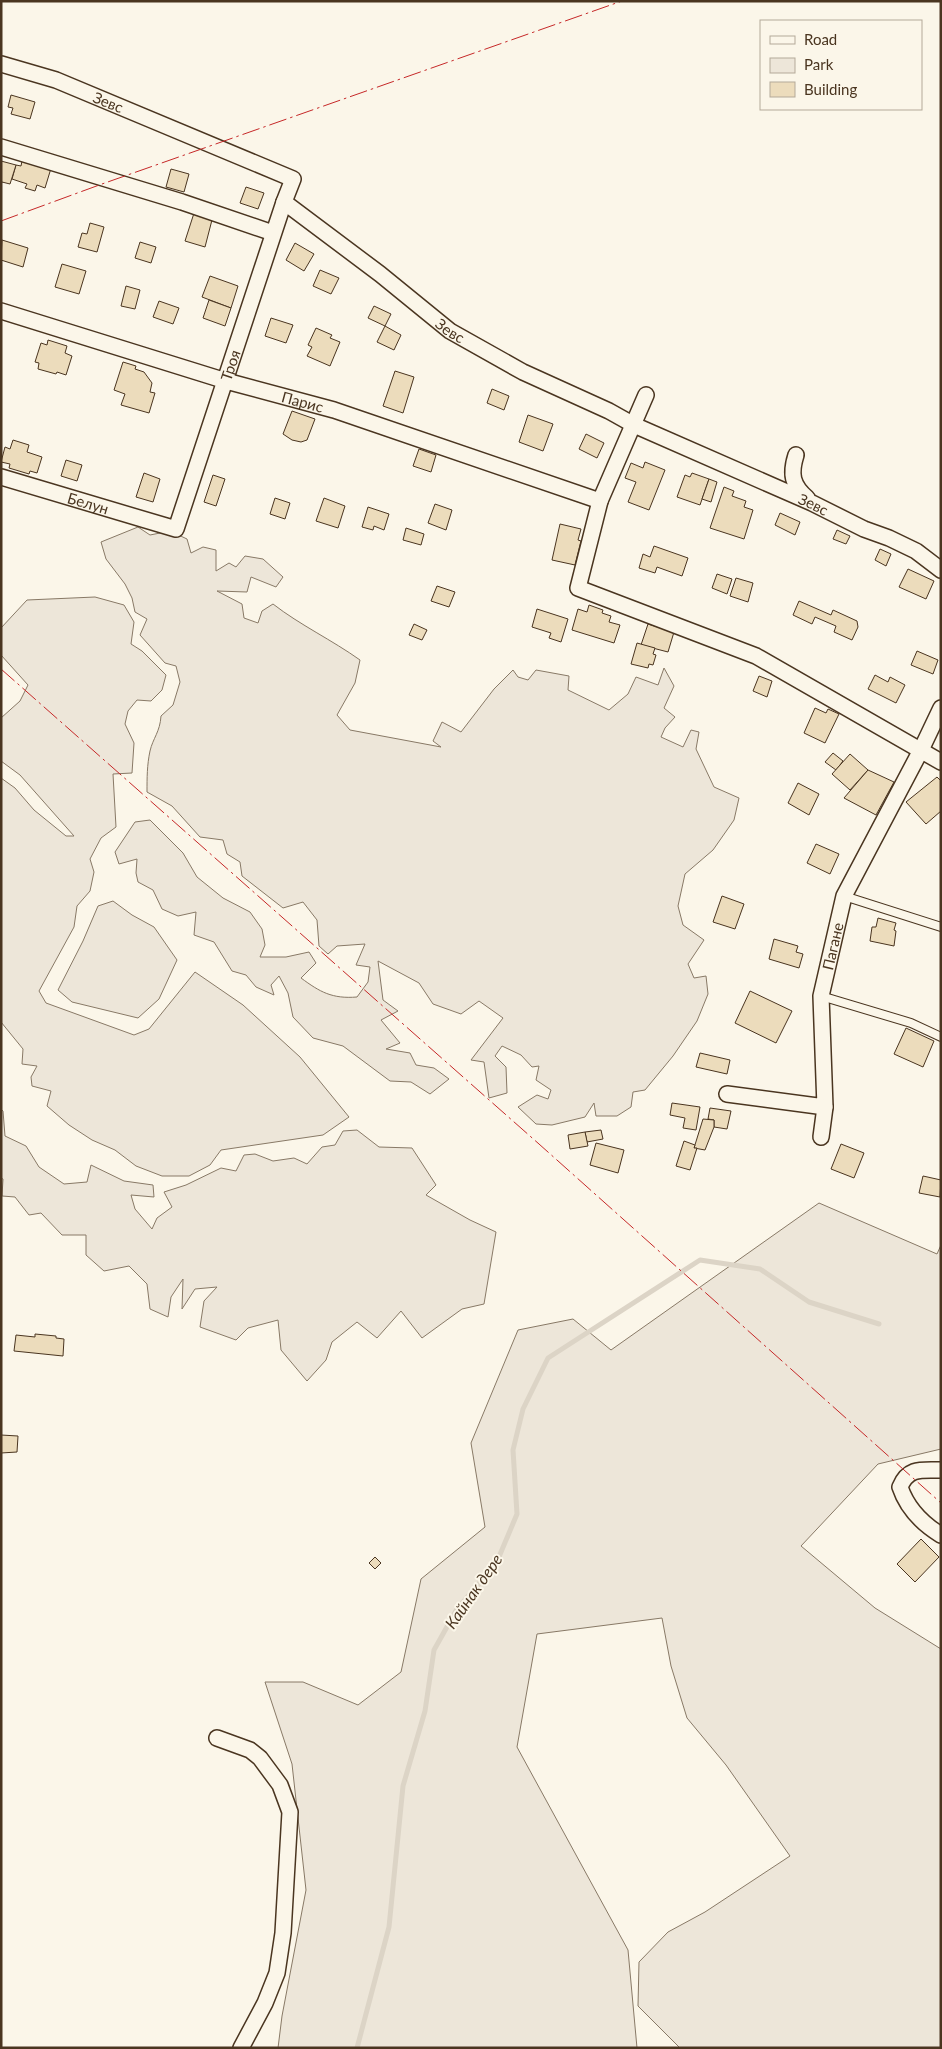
<svg xmlns="http://www.w3.org/2000/svg" width="942" height="2049" font-family="Lato,sans-serif">
	<rect width="100%" height="100%" fill="#fbf6e9"/>
	<g fill="#ede6d9" stroke="#887966">
		<path d="M138,527l12,8 20,-4 17,8 4,14 12,-6 13,3v21l13,-8 7,4 9,-11 18,3 20,18 -7,10 -25,-10 -4,15 -30,-1 25,13 2,14 14,5 4,-12 11,-7c27,21 59,36 87,56l-5,23 -18,32 13,15 91,17 -8,-6 9,-19 19,10 33,-43 19,-19 5,7 10,3 8,-10 33,6 -1,14 41,20 19,-16 8,-17 22,8 6,-17 10,18 -10,22 11,9 -10,11 -4,9 22,10 8,-17 8,2 -3,17 18,38 25,11 -5,22 -21,30 -28,24 -7,32 5,19 21,15 -16,24 6,14 12,-2 2,18 -11,27 -24,35 -28,34 -12,2 -2,15 -14,9h-21l-2,-13 -9,14 -33,8 -16,-1 -18,-17 19,-12 11,4 3,-9 -15,-10 3,-14 -7,1 -11,-12 -19,-9 -7,10 11,11 1,26 -18,5 -5,-36 -13,-2 32,-42 -24,-17 -18,13 -28,-10 -14,-21 -41,-22 5,39 15,11 -17,9 19,23 -14,6 24,4 6,12 18,3 15,11 -19,15 -19,-12 -21,-1 -47,-35 -30,-8 -20,-21 -5,-24 -9,-17 -8,9 3,10 -18,-8 -10,-12 -14,-4 -18,-29 -20,-7 2,-23 -18,4 -16,-7 -9,-19 -15,-8 -2,-9 1,-14 -18,5 -4,-12 20,-30 15,-2 33,33 14,24 26,21 27,14 12,17 3,16 -5,12h26l23,-5 7,11 -15,15c19,14 31,21 56,19l11,-15 2,-15 -14,-2 9,-21 -28,2 -9,8 -9,-8 -2,-26 -14,-18 -20,6 -41,-32 -2,-14 -13,-8 -4,-14 -23,-3 -28,-31 -25,-14c0,-14 0,-27 3,-41 3,-13 10,-19 11,-35l12,-11 7,-23 -4,-16 -11,-3 -25,-28 7,-16 -12,-7 -3,-14 -7,-14 -19,-25 -5,-17z"/>
		<polygon points="95,597 124,605 134,622 131,644 142,651 166,675 162,690 151,701 137,700 128,711 125,724 134,743 132,773 113,774 116,827 101,838 90,859 94,872 90,891 77,906 74,927 39,991 46,1003 134,1035 149,1029 195,972 243,1005 300,1057 349,1117 323,1135 221,1150 210,1165 189,1176 162,1176 136,1166 115,1150 92,1140 69,1125 47,1106 51,1091 32,1086 31,1077 37,1066 22,1064 23,1049 1,1022 1,778 15,788 34,810 66,836 74,836 20,775 1,761 1,718 20,701 28,685 1,655 1,628 27,600"/>
		<polygon points="113,901 132,915 154,927 177,960 159,999 138,1018 72,1002 58,990 83,941 98,906"/>
		<polygon points="1,1109 3,1111 5,1136 26,1146 39,1167 64,1184 87,1182 91,1165 124,1181 153,1185 154,1197 131,1195 135,1209 152,1229 157,1218 172,1207 164,1192 186,1185 221,1168 236,1171 244,1155 255,1154 273,1161 294,1158 307,1164 322,1147 335,1145 343,1131 357,1130 379,1147 412,1148 436,1185 426,1195 470,1220 496,1232 484,1304 462,1309 422,1338 401,1311 377,1338 357,1322 332,1342 326,1360 307,1381 281,1350 278,1320 248,1328 236,1340 200,1327 204,1301 217,1287 195,1289 182,1309 183,1279 171,1297 168,1317 150,1309 147,1284 129,1266 104,1271 86,1255 86,1235 62,1235 41,1213 29,1215 15,1197 2,1196 3,1179 1,1178"/>
		<polygon points="819,1203 937,1254 941,1245 941,1449 878,1464 801,1546 875,1608 941,1649 941,2048 680,2048 638,2006 639,1962 668,1932 705,1912 790,1856 726,1765 687,1718 671,1666 662,1618 537,1634 517,1747 628,1950 637,2048 278,2048 282,2016 306,1890 292,1764 265,1682 303,1682 358,1705 401,1672 421,1579 485,1527 471,1443 518,1330 573,1319 611,1350"/>
	</g>
	<g fill="none" stroke-linecap="round" stroke-linejoin="round">
		<polyline stroke="#dcd4c6" stroke-width="5" points="357,2048 389,1927 403,1786 425,1711 434,1650 457,1609 496,1564 517,1514 513,1450 523,1409 548,1358 700,1260 760,1269 809,1302 879,1324"/>
	</g>
	<g fill="#ecdcbc" stroke="#4a3520">
		<polygon points="11,95 35,102 30,119 11,114 13,108 8,107"/>
		<polygon points="23,156 52,165 45,188 37,185 35,191 25,188 27,184 12,179 16,165 21,166"/>
		<polygon points="1,161 16,165 10,184 2,182 1,185"/>
		<polygon points="171,169 189,174 184,192 166,187"/>
		<polygon points="246,187 264,193 258,209 240,203"/>
		<polygon points="195,210 213,216 205,247 185,241"/>
		<polygon points="90,223 104,227 97,252 78,247 82,233 87,234"/>
		<polygon points="2,240 28,248 23,267 1,260"/>
		<polygon points="140,242 156,247 151,263 135,258"/>
		<polygon points="295,243 314,254 304,271 286,260"/>
		<polygon points="62,264 86,271 79,294 55,287"/>
		<polygon points="320,270 339,278 331,294 313,286"/>
		<polygon points="210,276 238,286 231,308 202,297"/>
		<polygon points="126,286 140,290 135,309 121,306"/>
		<polygon points="209,300 231,308 225,326 203,318"/>
		<polygon points="159,301 179,308 173,324 153,317"/>
		<polygon points="374,306 391,314 385,326 368,318"/>
		<polygon points="271,318 293,325 286,343 265,336"/>
		<polygon points="385,326 401,335 394,350 377,342"/>
		<polygon points="316,328 332,335 330,338 340,342 330,366 307,356 312,347 308,345"/>
		<polygon points="48,340 67,346 65,353 72,356 66,375 57,372 56,374 38,369 39,363 35,362 41,343 47,345"/>
		<polygon points="123,362 136,366 135,369 144,372 152,383 150,392 155,393 149,413 121,405 125,394 114,390"/>
		<polygon points="395,371 414,377 403,413 383,406"/>
		<polygon points="492,389 509,396 504,410 487,403"/>
		<polygon points="292,411 315,419 307,440 301,442 292,440 283,434"/>
		<polygon points="528,415 553,424 543,451 519,442"/>
		<polygon points="586,434 604,443 597,458 579,449"/>
		<polygon points="13,440 29,445 27,452 42,457 37,473 30,471 29,474 9,468 10,464 1,462 5,447 10,449"/>
		<polygon points="419,449 436,455 431,472 413,466"/>
		<polygon points="66,460 82,465 77,481 61,476"/>
		<polygon points="645,462 665,470 649,510 628,502 636,482 625,478 631,463 643,468"/>
		<polygon points="144,473 160,479 153,502 136,497"/>
		<polygon points="692,473 709,479 700,505 677,497 685,475 690,477"/>
		<polygon points="213,475 225,479 216,506 204,502"/>
		<polygon points="709,479 717,482 711,502 702,499"/>
		<polygon points="724,487 734,491 732,496 746,501 744,507 753,510 744,539 710,528"/>
		<polygon points="275,498 290,503 285,519 270,514"/>
		<polygon points="324,498 345,506 338,528 316,521"/>
		<polygon points="435,504 452,510 446,530 428,523"/>
		<polygon points="368,507 389,514 384,530 374,526 373,530 362,527"/>
		<polygon points="780,513 800,522 795,535 775,525"/>
		<polygon points="560,524 581,529 578,540 581,541 575,565 552,560"/>
		<polygon points="406,528 424,534 421,545 403,540"/>
		<polygon points="837,530 850,536 846,544 833,539"/>
		<polygon points="654,546 688,558 682,576 657,567 655,573 639,568 643,554 650,557"/>
		<polygon points="880,549 891,554 886,566 875,560"/>
		<polygon points="908,569 934,581 926,599 899,587"/>
		<polygon points="717,574 732,579 727,594 712,588"/>
		<polygon points="736,578 753,583 748,602 730,596"/>
		<polygon points="437,586 455,592 449,607 431,601"/>
		<polygon points="799,601 831,615 833,610 857,621 858,627 852,640 834,632 836,626 815,617 812,624 793,615"/>
		<polygon points="589,605 603,610 602,613 611,616 609,622 620,625 614,643 572,630 578,609 587,612"/>
		<polygon points="537,609 568,619 561,642 549,638 551,633 532,627"/>
		<polygon points="414,624 427,630 422,640 409,635"/>
		<polygon points="648,624 674,632 668,652 641,645"/>
		<polygon points="637,643 655,648 653,654 656,655 653,665 649,664 648,668 631,664"/>
		<polygon points="917,651 938,660 933,674 911,665"/>
		<polygon points="875,675 888,682 890,677 905,685 896,703 868,689"/>
		<polygon points="759,676 772,681 767,697 753,691"/>
		<polygon points="815,708 826,713 828,709 839,714 825,743 804,733"/>
		<polygon points="833,753 843,761 836,770 825,762"/>
		<polygon points="850,754 868,770 850,790 832,774"/>
		<polygon points="868,770 894,782 876,815 844,798"/>
		<polygon points="937,777 941,781 941,811 926,824 906,802"/>
		<polygon points="798,783 819,794 809,815 788,803"/>
		<polygon points="816,844 839,854 830,874 807,863"/>
		<polygon points="722,896 744,904 735,929 713,922"/>
		<polygon points="878,918 896,923 894,930 896,931 894,946 870,941 872,927 876,927"/>
		<polygon points="774,939 798,946 796,952 803,954 799,968 769,959"/>
		<polygon points="750,991 792,1011 776,1043 735,1023"/>
		<polygon points="906,1028 934,1041 923,1067 894,1054"/>
		<polygon points="700,1053 730,1060 727,1074 696,1067"/>
		<polygon points="672,1103 700,1107 696,1130 683,1128 685,1118 670,1115"/>
		<polygon points="710,1108 731,1111 727,1129 714,1127 714,1120 708,1119"/>
		<polygon points="703,1119 714,1120 714,1127 705,1150 694,1148"/>
		<polygon points="601,1130 603,1139 587,1142 585,1132"/>
		<polygon points="585,1132 588,1146 570,1149 568,1135"/>
		<polygon points="684,1141 695,1145 694,1148 697,1148 690,1170 676,1166"/>
		<polygon points="596,1143 624,1150 618,1173 590,1165"/>
		<polygon points="841,1144 864,1153 854,1178 831,1169"/>
		<polygon points="923,1176 941,1180 940,1197 919,1193"/>
		<polygon points="35,1334 56,1336 56,1338 64,1339 63,1356 14,1351 16,1335 35,1337"/>
		<polygon points="1,1435 18,1436 17,1452 1,1453"/>
		<polygon points="921,1539 939,1557 915,1582 897,1564"/>
		<polygon points="375,1557 381,1563 375,1569 369,1563"/>
	</g>
	<g fill="none" stroke-linecap="round" stroke-linejoin="round">
		<defs>
			<g id="lane">
				<polyline points="844,896 941,927"/>
				<polyline points="821,996 911,1023 941,1037"/>
			</g>
			<g id="street">
				<path id="s1" d="M1,64l55,16 237,99 -9,23 96,72 70,57 73,41 86,39 25,14 178,78 52,26 25,9 27,13 25,19"/>
				<polyline points="1,147 182,202 273,233"/>
				<path id="s2" d="M1,311l225,70 108,29 266,91"/>
				<polyline points="646,395 600,501 578,588 756,656 941,762"/>
				<path d="M796,455c-6,19 -4,30 11,43"/>
				<path id="s3" d="M1,477l175,52 108,-327"/>
				<path id="s4" d="M727,1094l98,13 -4,-111 23,-100 77,-146 20,-42"/>
				<polyline points="821,1137 825,1107"/>
				<path d="M941,1470c-19,0 -33,-3 -41,17 7,21 23,37 41,48"/>
				<polyline points="217,1738 250,1750 260,1758 280,1785 290,1812 283,1933 277,1973 265,2003 241,2048"/>
			</g>
		</defs>
		<use href="#lane" stroke="#4a3520" stroke-width="10"/>
		<use href="#street" stroke="#4a3520" stroke-width="18"/>
		<use href="#lane" stroke="#fbf6e9" stroke-width="8"/>
		<use href="#street" stroke="#fbf6e9" stroke-width="15"/>
		<g stroke="#c62828" stroke-width="1" stroke-dasharray="18 4 2.5 4" stroke-linecap="butt">
			<polyline points="1,221 102,184 622,1"/>
			<polyline points="1,669 539,1144 941,1503"/>
		</g>
	</g>
	<g text-anchor="middle" dominant-baseline="central" stroke-width="4" stroke-linejoin="round" paint-order="stroke">
		<g font-size="15" fill="#4a3520" stroke="#fbf6e9">
			<text stroke="none"><textPath href="#s1" startOffset="114">Зевс</textPath></text>
			<text stroke="none"><textPath href="#s1" startOffset="549">Зевс</textPath></text>
			<text stroke="none"><textPath href="#s3" startOffset="355">Троя</textPath></text>
			<text stroke="none"><textPath href="#s2" startOffset="315">Парис</textPath></text>
			<text stroke="none"><textPath href="#s3" startOffset="91">Белун</textPath></text>
			<text stroke="none"><textPath href="#s1" startOffset="952">Зевс</textPath></text>
			<text stroke="none"><textPath href="#s4" startOffset="261">Пагане</textPath></text>
		</g>
		<g font-size="16" font-style="italic" fill="#4a3520" stroke="#fbf6e9">
			<text transform="translate(473 1591) rotate(-55)">Кайнак дере</text>
		</g>
	</g>
	<rect width="942" height="2049" fill="none" stroke="#4a3520" stroke-width="5"/>
	<rect x="760" y="20" width="162" height="90" fill="#fbf6e9" stroke="#b4a999"/>
	<rect x="770" y="36" width="25" height="8" fill="#fbf6e9" stroke="#b4a999"/>
	<text x="804" y="45" font-size="15" fill="#4a3520">Road</text>
	<rect x="770" y="58" width="25" height="15" fill="#ede6d9" stroke="#b4a999"/>
	<text x="804" y="70" font-size="15" fill="#4a3520">Park</text>
	<rect x="770" y="82" width="25" height="15" fill="#ecdcbc" stroke="#b4a999"/>
	<text x="804" y="95" font-size="15" fill="#4a3520">Building</text>
</svg>
